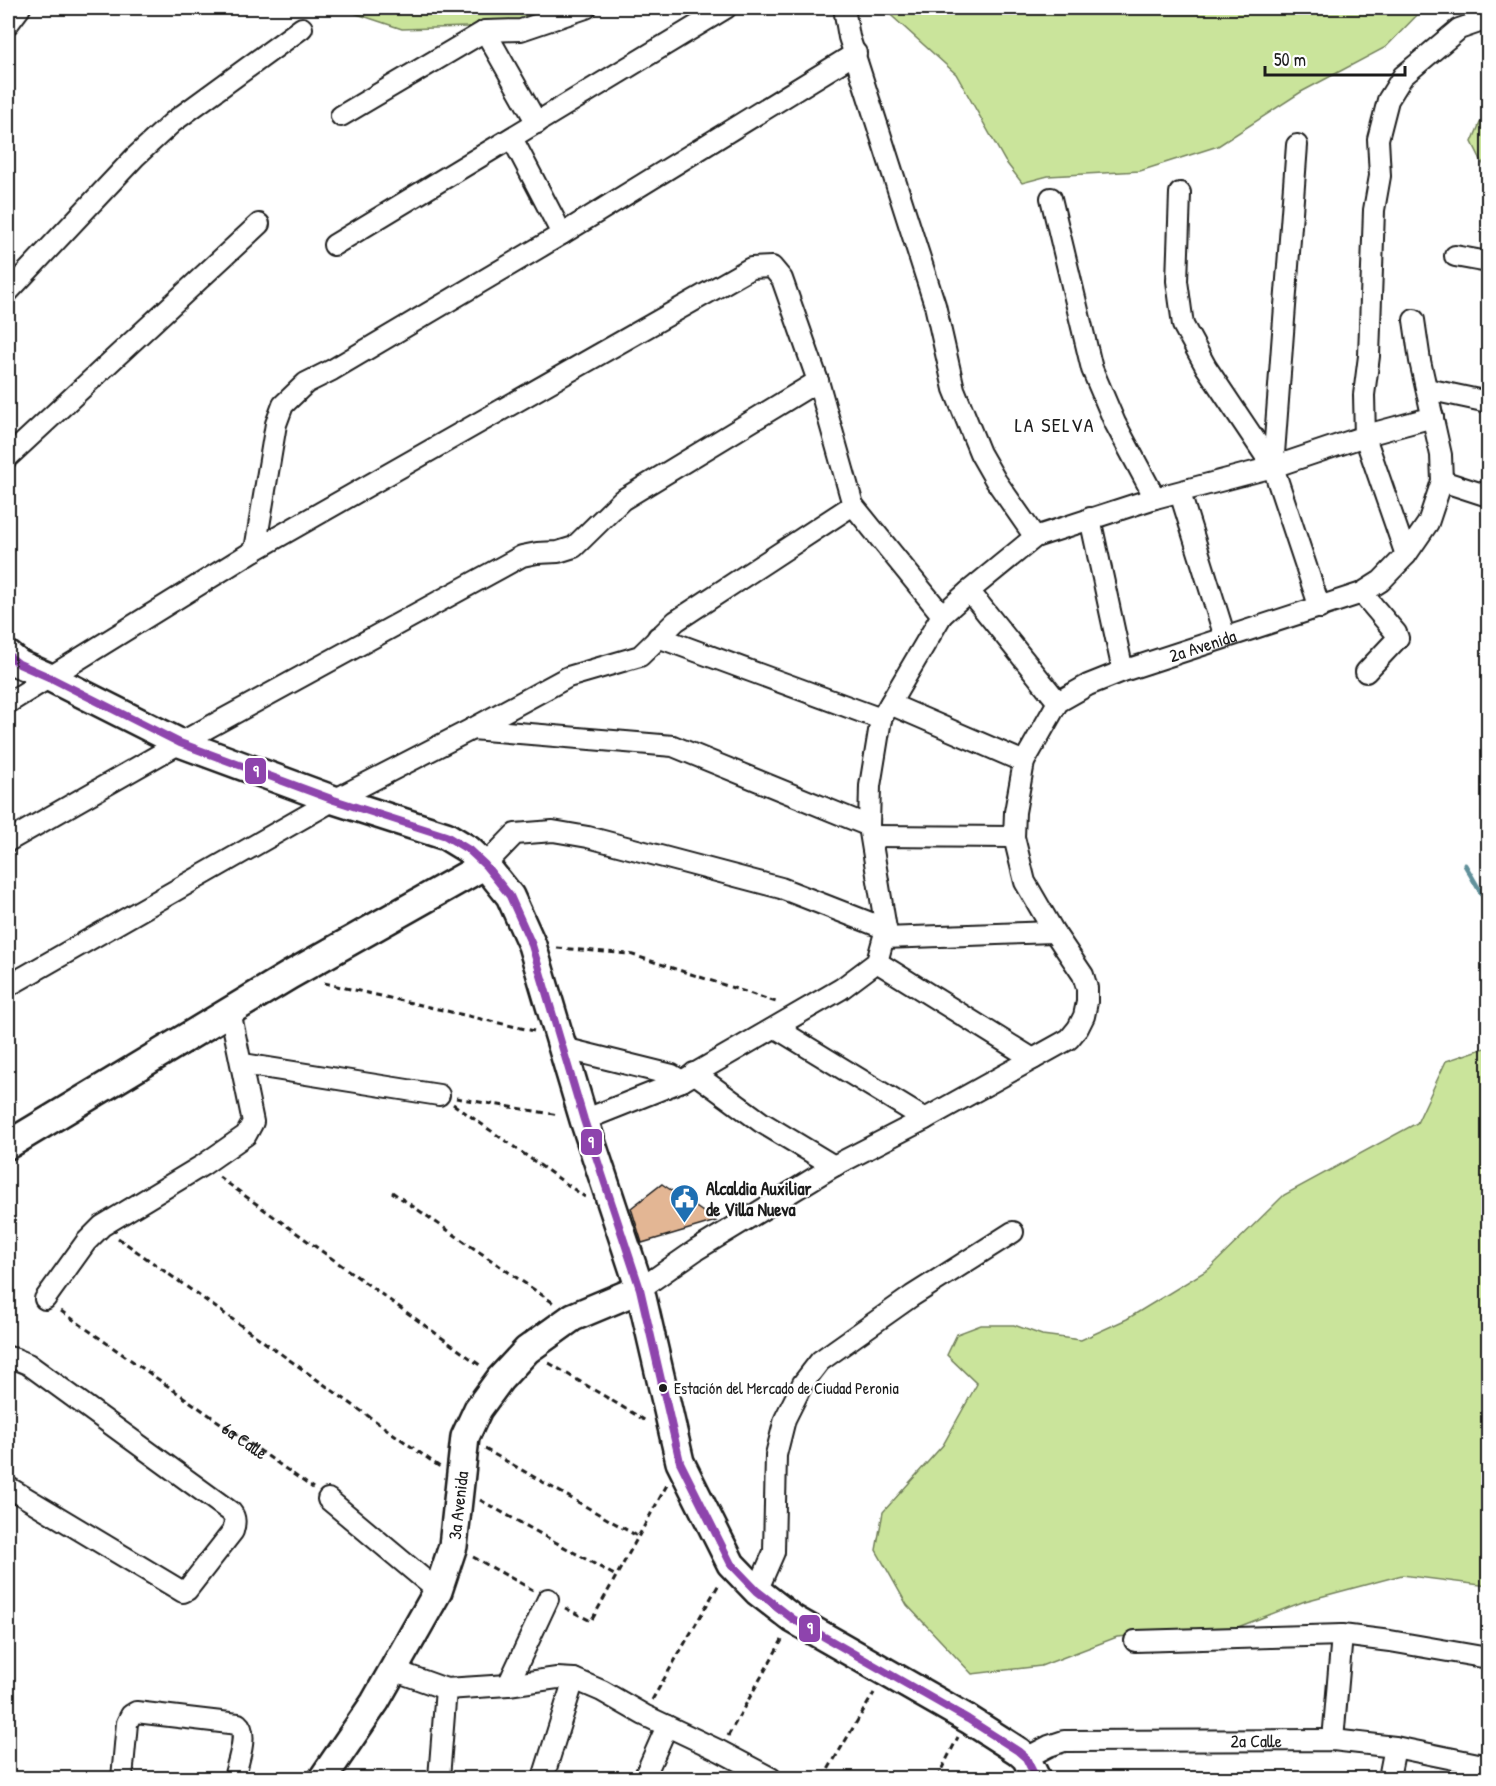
<svg xmlns="http://www.w3.org/2000/svg" width="1496" height="1786" font-family="'Patrick Hand',sans-serif">
	<rect width="100%" height="100%" fill="#fff"/>
	<filter id="ink" filterUnits="userSpaceOnUse"><feTurbulence type="fractalNoise" baseFrequency=".0167" numOctaves="2"/><feDisplacementMap in="SourceGraphic" scale="12" xChannelSelector="R" yChannelSelector="G"/><feConvolveMatrix kernelMatrix="1 2 1 2 8 2 1 2 1" color-interpolation-filters="sRGB"/></filter>
	<g filter="url(#ink)">
		<g fill="#cae49b" stroke="#73805c" stroke-width="1.5">
			<polygon points="339,8 562,8 499,26 402,29"/>
			<polygon points="883,8 1424,8 1386,47 1301,92 1218,146 1140,171 1048,176 1022,183 1005,161 956,74"/>
			<polygon points="1488,121 1488,174 1472,142 1480,123"/>
			<polygon points="1488,1047 1488,1586 1402,1575 1305,1601 1238,1627 1117,1637 1041,1666 972,1674 907,1605 876,1550 883,1512 943,1445 977,1384 947,1355 957,1334 981,1325 1014,1325 1042,1335 1081,1340 1127,1319 1209,1269 1284,1195 1417,1123 1446,1061"/>
		</g>
		<g fill="none" stroke-linecap="round" stroke-linejoin="round">
			<polyline stroke="#61909a" stroke-width="5" points="1465,865 1488,905"/>
		</g>
		<polygon fill="#e3b694" stroke="#1c1c1c" stroke-width="1.5" points="662,1184 693,1205 716,1221 642,1243 631,1208"/>
		<g fill="none" stroke-linecap="round" stroke-linejoin="round">
			<defs>
				<g id="street">
					<polyline points="844,8 849,37 935,305 954,389 980,453 996,481 1035,537"/>
					<polyline points="8,24 20,8"/>
					<polyline points="485,31 537,123"/>
					<polyline points="341,116 485,31 521,30 586,8"/>
					<polyline points="512,138 562,234"/>
					<polyline points="1180,193 1177,281 1183,325 1206,367 1273,467 1320,608"/>
					<polyline points="1051,198 1092,369 1115,423 1155,498"/>
					<polyline points="334,245 726,8"/>
					<polyline points="1455,256 1488,262"/>
					<polyline points="8,292 135,157 173,122 302,28"/>
					<polyline points="1427,389 1488,402"/>
					<polyline points="8,457 259,224"/>
					<polyline points="1273,467 1297,145"/>
					<polyline points="1442,481 1488,496"/>
					<polyline points="1180,493 1225,637"/>
					<polyline points="1090,518 1123,671"/>
					<polyline points="255,550 276,424 283,405 306,383 332,370 562,234 856,53"/>
					<polyline points="1406,555 1365,437 1364,395 1369,356 1374,210 1380,176 1378,139 1388,100 1403,76 1459,29 1488,19"/>
					<polyline points="969,591 1058,702"/>
					<polyline points="1362,593 1396,633 1398,638 1366,672"/>
					<polyline points="658,637 881,719"/>
					<polyline points="8,703 255,550 751,268 772,267 782,279 818,381 853,505 942,615"/>
					<polyline points="890,704 1024,762"/>
					<polyline points="472,729 673,746 869,826"/>
					<polyline points="872,836 1014,837"/>
					<polyline points="8,841 180,743 522,556 537,553 558,552 574,547 622,500 818,381"/>
					<polyline points="485,865 515,834 553,831 588,837 781,888 886,929"/>
					<polyline points="884,938 1054,932"/>
					<polyline points="877,962 1033,1059"/>
					<polyline points="8,986 334,800 472,729 568,677 640,656 676,621 853,505"/>
					<polyline points="776,1028 925,1119"/>
					<polyline points="563,1048 672,1075 682,1081"/>
					<polyline points="243,1064 439,1095"/>
					<polyline points="694,1073 761,1122 834,1166"/>
					<polyline points="584,1120 682,1081 841,989 877,962 886,929 869,826 870,786 881,719 942,615 969,591 1035,537 1155,498 1273,467 1374,433 1433,417"/>
					<path id="s2" d="M640,1289l56,-39 138,-84 91,-47 144,-80 9,-11 6,-12 3,-14v-14l-4,-13 -29,-43 -29,-50 -11,-45 1,-25 9,-50 34,-60 30,-17 35,-14 239,-78 19,-12 25,-26 22,-32 14,-42 -1,-26 -21,-94 -6,-41"/>
					<polyline points="45,1299 86,1242 102,1226 203,1165 246,1135 253,1122 230,1011"/>
					<path d="M8,1357l8,2 12,5 203,148c5,6 4,12 2,19l-46,59 -4,2 -175,-105"/>
					<polyline points="328,1499 438,1591"/>
					<polyline points="757,1591 774,1552 776,1455 785,1419 803,1383 820,1361 912,1296 1013,1232"/>
					<polyline points="1135,1641 1342,1635 1390,1641 1488,1658"/>
					<polyline points="393,1670 446,1689 508,1685 557,1678 574,1679 602,1691 644,1715 720,1751 771,1778"/>
					<polyline points="508,1685 548,1599"/>
					<polyline points="1333,1740 1342,1635"/>
					<path id="s3" d="M1026,1758l23,-12 15,-5 269,-1 62,7 93,19"/>
					<path d="M122,1778l5,-55 4,-8 5,-3 102,12c11,9 -1,41 -4,54"/>
					<polyline points="439,1778 446,1689"/>
					<polyline points="543,1778 574,1679"/>
					<polyline points="644,1778 667,1726"/>
					<polyline points="1389,1778 1395,1747"/>
				</g>
				<g id="secondary">
					<polyline points="8,655 19,664 51,678 180,743 334,800 446,836 469,850 485,865 510,896 532,945 584,1120 640,1289 680,1462 731,1564 757,1591 793,1619 968,1719 1018,1751 1026,1758 1036,1778"/>
					<polyline points="8,1145 290,975 485,865"/>
					<path id="s4" d="M323,1778l52,-76 63,-111 15,-45 12,-109 13,-28 22,-30 27,-29 46,-33 67,-28"/>
				</g>
			</defs>
			<use href="#street" stroke="#1c1c1c" stroke-width="24"/>
			<use href="#secondary" stroke="#1c1c1c" stroke-width="32"/>
			<g stroke="#1c1c1c" stroke-width="3" stroke-dasharray="6 4.5" stroke-linecap="butt">
				<polyline points="557,948 630,954 779,1003"/>
				<polyline points="324,983 534,1031"/>
				<polyline points="456,1098 559,1115"/>
				<polyline points="453,1104 585,1197"/>
				<polyline points="219,1177 481,1366"/>
				<polyline points="392,1192 555,1304"/>
				<polyline points="118,1238 440,1467"/>
				<path id="s1" d="M61,1311l252,177"/>
				<polyline points="549,1363 646,1421"/>
				<polyline points="485,1449 639,1537"/>
				<polyline points="480,1500 616,1576"/>
				<polyline points="473,1557 533,1590"/>
				<polyline points="565,1608 591,1621 594,1616 667,1485"/>
				<polyline points="652,1700 719,1584"/>
				<polyline points="728,1736 782,1640"/>
				<polyline points="823,1778 874,1693"/>
				<polyline points="937,1778 958,1737"/>
			</g>
			<use href="#street" stroke="#fff" stroke-width="20"/>
			<use href="#secondary" stroke="#fff" stroke-width="27"/>
			<defs>
				<polyline id="bus-1" points="8,655 19,664 51,678 180,743 334,800 446,836 469,850 485,865 510,896 532,945 584,1120 640,1289 680,1462 731,1564 757,1591 793,1619 968,1719 1018,1751 1026,1758 1036,1778"/>
			</defs>
			<use href="#bus-1" stroke="#fff" stroke-width="12"/>
			<use href="#bus-1" stroke="#8e44ad" stroke-width="8"/>
		</g>
	</g>
	<defs>
		<symbol id="civic-pin" viewBox="-11 -11 22 30"><path d="M0 17L-7.5 6A9.5 9.5 0 1 1 7.5 6Z" fill="#1f6fb2" stroke="#fff"/><path d="M-.6-6.5H3V-4.5H.6V-3L4-1V1h2V6H-6V1h2V-1L-.6-3ZM-1.2 2.5V6h2.4V2.5Z" fill="#fff"/></symbol>
	</defs>
	<g fill-rule="evenodd">
		<use href="#civic-pin" x="668" y="1182" width="33" height="45"/>
	</g>
	<circle fill="#1c1c1c" stroke="#fff" stroke-width="2" cx="663" cy="1388" r="5"/>
	<g text-anchor="middle" dominant-baseline="central" stroke-width="4.5" stroke-linejoin="round" paint-order="stroke">
		<g font-size="16" fill="#1c1c1c" stroke="#fff" text-anchor="start">
			<text x="674" y="1388">Estación del Mercado de Ciudad Peronia</text>
		</g>
		<g font-size="18" fill="#1c1c1c" stroke="#fff">
			<text stroke="none"><textPath href="#s2" startOffset="1023">2a Avenida</textPath></text>
			<text stroke="none"><textPath href="#s1" startOffset="225">6a Calle</textPath></text>
			<text stroke="none"><textPath href="#s4" startOffset="308">3a Avenida</textPath></text>
			<text stroke="none"><textPath href="#s3" startOffset="234">2a Calle</textPath></text>
		</g>
		<g font-size="18" font-weight="bold" fill="#1c1c1c" stroke="#fff" text-anchor="start">
			<text x="706" y="1188">Alcaldia Auxiliar<tspan x="706" dy="21">de Villa Nueva</tspan></text>
		</g>
		<g font-size="20" letter-spacing="1.5" fill="#1c1c1c" stroke="#fff">
			<text x="1055" y="424">LA SELVA</text>
		</g>
	</g>
	<g stroke="#fff" stroke-width="2">
		<rect x="244" y="757" width="23" height="28" rx="6" fill="#8e44ad"/>
		<rect x="580" y="1128" width="23" height="28" rx="6" fill="#8e44ad"/>
		<rect x="798" y="1614" width="23" height="29" rx="6" fill="#8e44ad"/>
	</g>
	<g font-size="16" text-anchor="middle" font-weight="bold" fill="#fff">
		<text x="256" y="777">9</text>
		<text x="591" y="1148">9</text>
		<text x="810" y="1634">9</text>
	</g>
	<rect width="1496" height="1786" fill="none" stroke="#fff" stroke-width="30"/>
	<rect x="15" y="15" width="1466" height="1756" fill="none" stroke="#1c1c1c" stroke-width="2" filter="url(#ink)"/>
	<path d="M1265 66v9h140v-9" fill="none" stroke="#1c1c1c" stroke-width="3"/>
	<text x="1274" y="66" font-size="18" fill="#1c1c1c" stroke="#ffffff" stroke-width="4.5" paint-order="stroke">50 m</text>
</svg>
